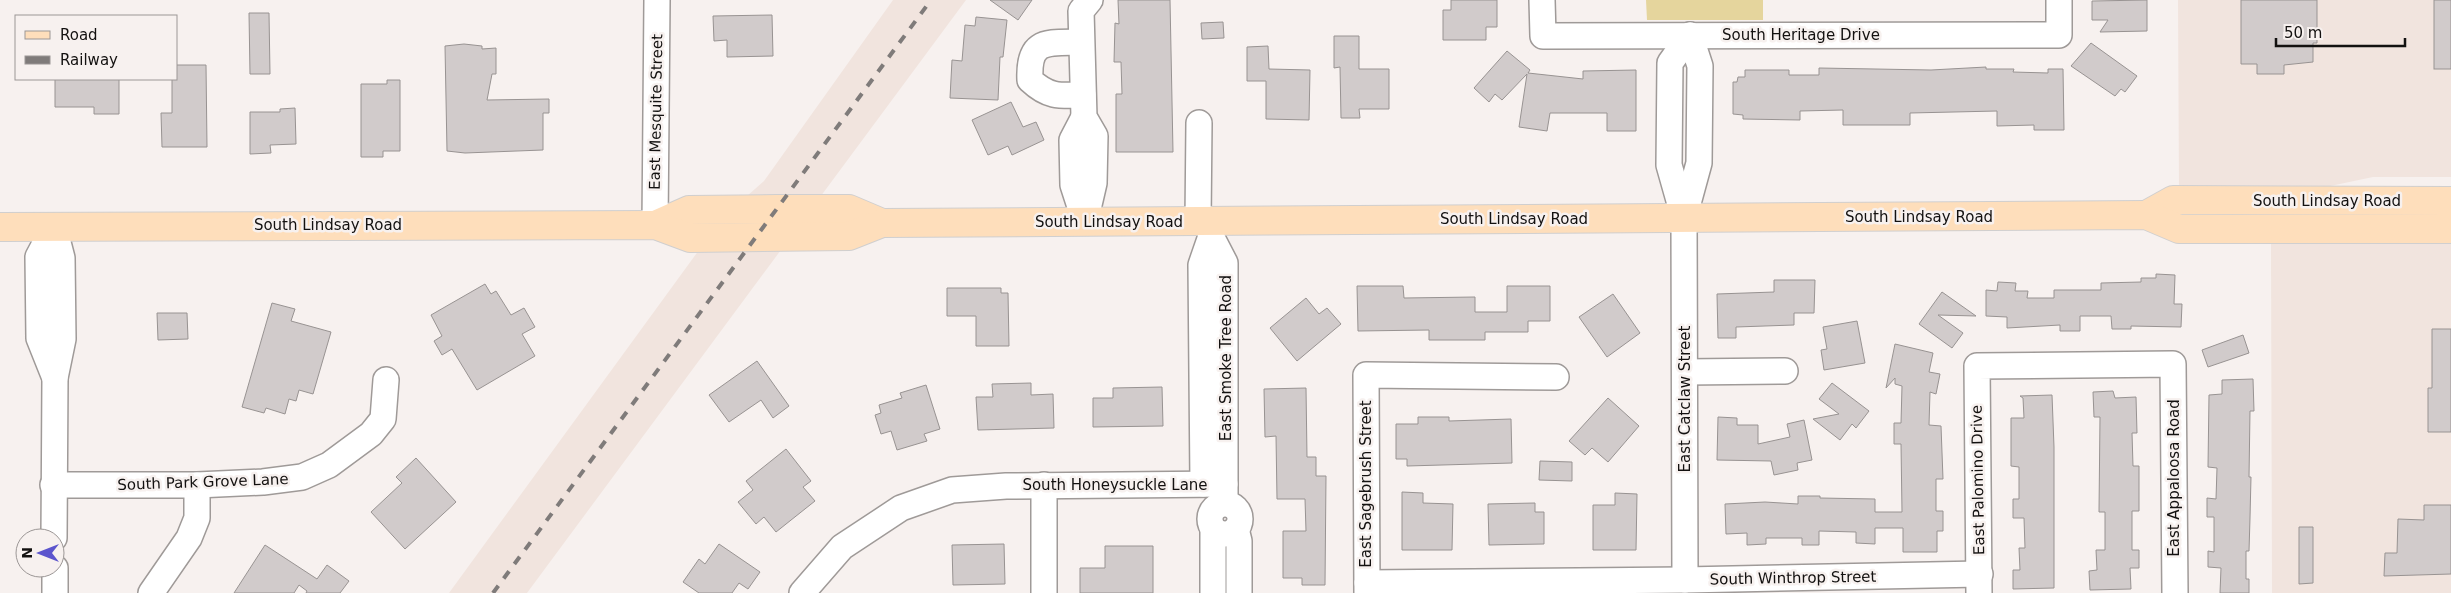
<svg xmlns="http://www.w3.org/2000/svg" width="2451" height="593" font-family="'DejaVu Sans',sans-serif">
	<rect width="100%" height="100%" fill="#f7f1ef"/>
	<g fill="#f1e4de">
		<polygon points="893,0 966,0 527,593 449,593 699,250 747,196 764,181"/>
		<polygon points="2178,0 2451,0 2451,177 2373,177 2316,189 2179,190"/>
		<polygon points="2451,240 2451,593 2272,593 2271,242"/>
	</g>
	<polygon fill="#e5d59d" points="1646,0 1763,0 1763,20 1647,20"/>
	<g fill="#d1cbcb" stroke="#989392">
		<polygon points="990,0 1032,0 1018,20"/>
		<polygon points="1118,0 1170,0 1173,152 1116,152 1116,94 1122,94 1121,62 1114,62 1115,23 1119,24"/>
		<polygon points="1451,0 1497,0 1497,27 1486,27 1486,40 1443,40 1443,10 1451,10"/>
		<polygon points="2147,0 2147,31 2100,32 2108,20 2092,20 2092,1"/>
		<polygon points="2241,0 2317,0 2317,43 2313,43 2313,62 2284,65 2284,74 2257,74 2257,64 2241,64"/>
		<rect x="2434" y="0" width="17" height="69"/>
		<polygon points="249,13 269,13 270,74 250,74"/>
		<polygon points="772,15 773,56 727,57 727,40 714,41 713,16"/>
		<polygon points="976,17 1007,20 1003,57 1000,57 998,100 950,98 952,60 962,61 965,25 975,26"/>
		<polygon points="1223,22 1224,38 1202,39 1201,23"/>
		<polygon points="1334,36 1359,36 1359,69 1389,69 1389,109 1359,109 1360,118 1341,118 1340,67 1334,68"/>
		<polygon points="2091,43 2137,76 2125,92 2121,89 2115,96 2071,66"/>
		<polygon points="464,44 482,46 482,49 496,48 496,74 492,74 487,100 549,99 549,113 543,113 543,150 465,153 447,151 445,46"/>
		<polygon points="1268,46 1269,69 1310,70 1309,120 1266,119 1266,81 1247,81 1247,47"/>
		<polygon points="1507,51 1530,70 1528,73 1583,79 1583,71 1636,70 1636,131 1607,131 1607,113 1550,113 1547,131 1519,127 1527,74 1502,100 1495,94 1489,102 1474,88"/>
		<polygon points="176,65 206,65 207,147 162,147 161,113 172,113 172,79 176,79"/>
		<polygon points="1986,67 1986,69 2014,69 2013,72 2048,73 2048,69 2063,69 2064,130 2034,130 2034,125 1997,126 1997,111 1910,113 1910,125 1843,125 1843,110 1800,111 1800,120 1743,119 1743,115 1733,114 1733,82 1737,82 1738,77 1745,77 1745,70 1789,70 1789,75 1819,75 1819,68 1931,70"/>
		<polygon points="55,79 119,79 119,114 94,114 94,107 55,107"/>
		<polygon points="387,80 400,80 400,151 383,151 383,157 361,157 361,84 387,84"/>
		<polygon points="1011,102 1023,127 1036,122 1044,140 1012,155 1008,146 988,155 972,120"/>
		<polygon points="295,108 296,144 270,145 271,153 250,154 250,112 280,112 280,109"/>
		<polygon points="2156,274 2175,275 2174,304 2182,304 2181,327 2131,326 2131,329 2112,329 2111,316 2080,316 2080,331 2060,331 2060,325 2007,328 2007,317 1986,316 1986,290 1997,291 1998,282 2016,283 2015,291 2028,291 2027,298 2054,298 2054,290 2101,290 2101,283 2141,282 2141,278 2156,278"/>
		<polygon points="1774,280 1815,280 1814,313 1794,313 1794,325 1736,327 1736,338 1718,338 1717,294 1774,292"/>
		<polygon points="485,284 491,294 496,291 511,315 524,308 535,327 522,334 535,356 477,390 452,349 442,355 434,341 442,336 431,315"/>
		<polygon points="1357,286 1403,286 1404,298 1475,297 1475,312 1507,312 1507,286 1550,286 1550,321 1528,321 1528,332 1485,332 1485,340 1429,340 1429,330 1358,331"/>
		<polygon points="947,288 1001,288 1001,293 1008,293 1009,346 976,346 976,316 947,316"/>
		<polygon points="1942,292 1976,316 1938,315 1963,333 1952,348 1919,324"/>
		<polygon points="1613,294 1640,333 1607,357 1579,317"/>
		<polygon points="1306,298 1319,314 1327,308 1341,324 1297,361 1270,328"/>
		<polygon points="272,303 295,309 291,321 331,332 313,394 299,390 296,401 289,399 285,414 266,408 264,413 242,407"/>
		<polygon points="157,313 187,313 188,339 158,340"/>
		<polygon points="1857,321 1865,363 1824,370 1821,350 1827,349 1823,327"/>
		<polygon points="2432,329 2451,329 2451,432 2428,432 2428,388 2432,388"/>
		<polygon points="2243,335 2249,353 2208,367 2202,350"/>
		<polygon points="1895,344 1933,353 1929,372 1940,374 1936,394 1930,392 1929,425 1941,426 1943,479 1936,479 1936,511 1943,511 1943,531 1937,531 1937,552 1903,552 1903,528 1875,528 1875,544 1856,543 1856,532 1819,531 1819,545 1802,545 1802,538 1766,538 1766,544 1747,545 1747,533 1726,534 1725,504 1765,502 1798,504 1798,496 1820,496 1820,498 1875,499 1875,512 1902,512 1901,444 1894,444 1894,423 1901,423 1902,386 1895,384 1895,378 1886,388"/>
		<polygon points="757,361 789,406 773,418 761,400 729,422 709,395"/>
		<polygon points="2253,379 2254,411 2250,411 2249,477 2251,477 2250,518 2249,551 2246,551 2246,579 2249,579 2249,593 2220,593 2221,568 2208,567 2208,551 2214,552 2214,517 2207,517 2207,498 2216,499 2217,468 2208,467 2209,395 2222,394 2222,380"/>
		<polygon points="1031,383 1031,395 1053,394 1054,428 978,430 976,397 993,397 992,384"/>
		<polygon points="1832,383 1869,411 1856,428 1852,424 1840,440 1813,419 1839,414 1819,399"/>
		<polygon points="926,385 940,429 924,434 927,441 897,450 891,431 881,434 875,415 881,413 879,405 902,398 900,393"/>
		<polygon points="1162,387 1163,426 1093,427 1093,398 1113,398 1113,388"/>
		<polygon points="1306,388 1307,457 1316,457 1316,476 1326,476 1325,585 1302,585 1302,578 1283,578 1283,531 1306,531 1305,499 1277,499 1276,436 1265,437 1264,389"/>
		<polygon points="2113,391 2115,398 2136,397 2137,433 2132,433 2133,466 2139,466 2139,511 2132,511 2132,550 2139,550 2139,568 2130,568 2131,589 2090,590 2089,571 2097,570 2096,550 2105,550 2105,512 2099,512 2100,417 2094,417 2093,392"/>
		<polygon points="2052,395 2054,447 2054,588 2013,589 2013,570 2020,570 2019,548 2025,548 2024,518 2013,518 2013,499 2019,499 2019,467 2011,466 2011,418 2024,418 2023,398 2020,396"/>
		<polygon points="1608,398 1639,426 1608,462 1592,448 1585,455 1569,441"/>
		<polygon points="1418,417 1449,417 1449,421 1511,419 1512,463 1407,466 1407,459 1396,459 1396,424 1418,424"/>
		<polygon points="1718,417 1737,418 1737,425 1758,425 1758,444 1790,437 1787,424 1804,420 1812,460 1797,463 1798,470 1774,475 1771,461 1717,460"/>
		<polygon points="786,449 811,481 803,487 815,501 776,532 764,517 756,524 738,502 753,490 746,481"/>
		<polygon points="416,458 456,502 405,549 371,512 402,483 396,477"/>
		<polygon points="1540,461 1572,462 1572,481 1539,480"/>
		<polygon points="1402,492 1423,493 1423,503 1453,504 1452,550 1402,550"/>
		<polygon points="1615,493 1637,494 1636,550 1593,550 1593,505 1615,505"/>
		<polygon points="1535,503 1535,512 1544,512 1544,544 1489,545 1488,504"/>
		<polygon points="2424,505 2451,505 2451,574 2384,576 2385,553 2397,553 2398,519 2424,520"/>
		<polygon points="2299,527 2313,527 2313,583 2299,584"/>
		<polygon points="719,544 760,572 748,589 739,583 732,593 699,593 683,582 699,559 705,564"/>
		<polygon points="1004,544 1005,584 953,585 952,545"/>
		<polygon points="265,545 317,579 327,565 349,581 340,593 306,593 307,591 299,585 294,593 234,593"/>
		<polygon points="1105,546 1153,546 1153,593 1080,593 1080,568 1105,568"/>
	</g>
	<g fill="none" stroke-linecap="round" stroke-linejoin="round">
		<defs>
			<g id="minor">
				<polyline points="1542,0 1543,36 2059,35 2059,0"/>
				<path d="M1081,42c-34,1 -53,-4 -51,38 18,17 29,16 53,15"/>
				<polyline points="1084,117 1072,140 1073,185 1085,222"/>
				<polyline points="1684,218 1669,165 1670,63 1690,35"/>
				<polyline points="1198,221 1199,123"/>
				<polyline points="1085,222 1094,183 1095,136 1084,117 1081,11 1090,0"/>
				<polyline points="655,225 657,0"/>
				<polyline points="54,227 62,258 63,339 55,378 54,538"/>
				<polyline points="54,227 38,257 39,338 55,378"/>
				<polyline points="1211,236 1225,263 1225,503"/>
				<polyline points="1685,372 1785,371"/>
				<polyline points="1203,484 1201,265 1211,236 1211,226"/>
				<polyline points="53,485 197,485 263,482 302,477 329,465 371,434 383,419 386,380"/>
				<polyline points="1044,485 1044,593"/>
				<circle cx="1225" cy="519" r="15"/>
				<polyline points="1236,529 1239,541 1239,593"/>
				<polyline points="55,568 55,593"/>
				<polyline points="1685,580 1684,218 1699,163 1700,66 1690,35"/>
				<polyline points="1367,583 1685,580 1980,574"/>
				<polyline points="151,593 189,538 197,518 197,485"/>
				<polyline points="802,593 842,547 901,508 952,490 1006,486 1225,484"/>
				<polyline points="1213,593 1213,529"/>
				<polyline points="1367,593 1366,375 1556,377"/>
				<polyline points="1979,593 1977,366 2173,364 2175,593"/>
			</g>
			<g id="major">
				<polyline points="2146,215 2173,200 2451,201"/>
				<polyline points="655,225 689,210 777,209 849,209 882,223"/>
				<polyline points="0,227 655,225 690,238 849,236 882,223 2146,215 2179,229 2451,229"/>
			</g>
		</defs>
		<use href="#minor" stroke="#9f9a98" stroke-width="28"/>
		<use href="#major" stroke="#d0cfcf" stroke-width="30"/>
		<use href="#minor" stroke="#fff" stroke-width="25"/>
		<use href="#major" stroke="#fedebb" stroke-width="28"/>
		<polyline stroke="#7f7b7a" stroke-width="4" stroke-dasharray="9 9" stroke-linecap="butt" points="493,593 931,0"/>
	</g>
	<g text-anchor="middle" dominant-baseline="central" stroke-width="5" stroke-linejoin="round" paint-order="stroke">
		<g font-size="15" fill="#131110" stroke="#f7f1ef">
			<text x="1801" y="35">South Heritage Drive</text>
			<text transform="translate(656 112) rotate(-89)">East Mesquite Street</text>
			<text x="2327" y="201">South Lindsay Road</text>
			<text x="1919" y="217">South Lindsay Road</text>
			<text x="1514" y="219">South Lindsay Road</text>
			<text x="1109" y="222">South Lindsay Road</text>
			<text x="328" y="225">South Lindsay Road</text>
			<text transform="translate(1226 358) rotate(-90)">East Smoke Tree Road</text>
			<text transform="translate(1685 399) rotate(-90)">East Catclaw Street</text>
			<text transform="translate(2174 478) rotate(-90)">East Appaloosa Road</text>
			<text transform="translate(1978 480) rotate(-91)">East Palomino Drive</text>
			<text transform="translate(203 482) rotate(-2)">South Park Grove Lane</text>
			<text transform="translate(1366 484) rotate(-90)">East Sagebrush Street</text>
			<text x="1115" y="485">South Honeysuckle Lane</text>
			<text transform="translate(1793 578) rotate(-1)">South Winthrop Street</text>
		</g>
	</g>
	<rect x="15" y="15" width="162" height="65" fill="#f7f1ef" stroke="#9c9796"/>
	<rect x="25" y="31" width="25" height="8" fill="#fedebb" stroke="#9c9796"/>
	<text x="60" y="40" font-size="15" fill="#131110">Road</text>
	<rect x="25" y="56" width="25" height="8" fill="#7f7b7a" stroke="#9c9796"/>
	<text x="60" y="65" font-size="15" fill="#131110">Railway</text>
	<g transform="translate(40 553) rotate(270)"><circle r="24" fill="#f7f1ef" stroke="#9c9796"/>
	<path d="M0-4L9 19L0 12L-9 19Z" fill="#5c55cd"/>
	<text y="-8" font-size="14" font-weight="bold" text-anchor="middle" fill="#131110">N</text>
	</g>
	<path d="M2276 38v8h129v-8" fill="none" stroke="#131110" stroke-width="2.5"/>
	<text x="2284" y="38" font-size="15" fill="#131110" stroke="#f7f1ef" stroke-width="4" paint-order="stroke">50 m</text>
</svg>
